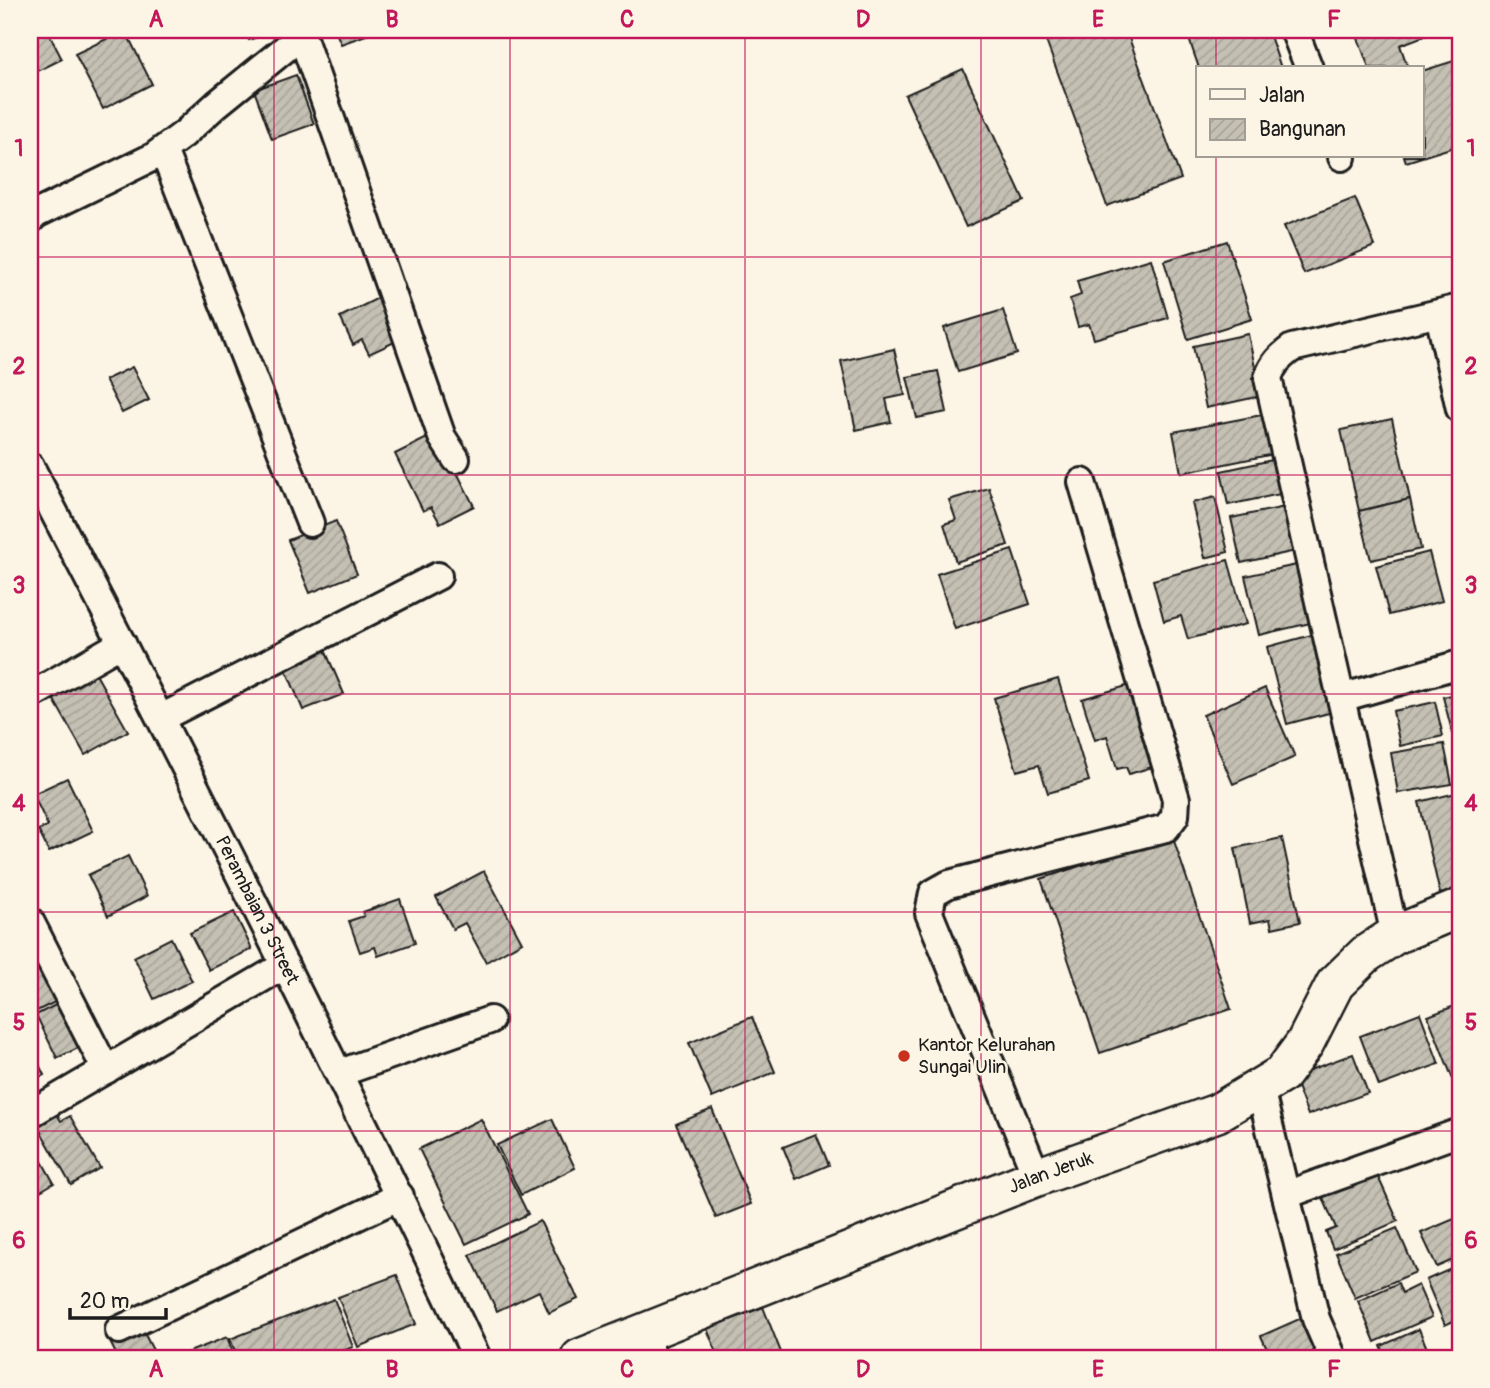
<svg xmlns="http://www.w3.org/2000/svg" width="1490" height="1388" font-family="Pangolin,sans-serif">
	<defs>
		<pattern id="building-hatch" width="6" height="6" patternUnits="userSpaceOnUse" patternTransform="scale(1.75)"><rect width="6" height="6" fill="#c4c0b3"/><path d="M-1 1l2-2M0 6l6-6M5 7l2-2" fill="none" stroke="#a8a499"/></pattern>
	</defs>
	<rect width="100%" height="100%" fill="#fcf5e5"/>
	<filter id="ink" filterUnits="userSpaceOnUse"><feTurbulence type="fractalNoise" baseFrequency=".0143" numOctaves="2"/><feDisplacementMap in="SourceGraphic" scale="14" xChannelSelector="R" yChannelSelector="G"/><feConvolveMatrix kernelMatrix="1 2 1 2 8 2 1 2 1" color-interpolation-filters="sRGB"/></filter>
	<g filter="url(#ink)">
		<g fill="url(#building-hatch)" stroke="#1c1c1c" stroke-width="2">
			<polygon points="30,30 47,30 62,59 30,75"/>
			<polygon points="125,30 152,84 103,109 75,54"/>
			<polygon points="245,30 276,30 249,40"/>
			<polygon points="335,30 380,30 341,44"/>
			<polygon points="1042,30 1126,30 1181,179 1107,206"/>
			<polygon points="1186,30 1268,30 1281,68 1199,68"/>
			<polygon points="1355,30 1437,30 1437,31 1400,45 1408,68 1369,68"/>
			<polygon points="1460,59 1460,145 1406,162 1404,156 1422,156 1422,71"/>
			<polygon points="963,69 1024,201 966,227 905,95"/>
			<polygon points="296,75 314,124 272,139 254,90"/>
			<polygon points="1355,198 1375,246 1304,274 1284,226"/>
			<polygon points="1227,241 1252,319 1188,339 1164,261"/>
			<polygon points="1151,259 1168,318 1094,339 1089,324 1078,327 1070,299 1081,295 1077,281"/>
			<polygon points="380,297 401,339 369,354 362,340 353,345 340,317"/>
			<polygon points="1003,310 1017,354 958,372 944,328"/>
			<polygon points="1248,334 1261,396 1206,408 1193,346"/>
			<polygon points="894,349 905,395 886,399 891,422 856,430 841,361"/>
			<polygon points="132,367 149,400 122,413 105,380"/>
			<polygon points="938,371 947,412 917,418 907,377"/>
			<polygon points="1267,414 1274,454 1181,473 1173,432"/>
			<polygon points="1392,419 1410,499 1359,511 1341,430"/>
			<polygon points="437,433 474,506 440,523 431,507 423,511 395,454"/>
			<polygon points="1277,459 1285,493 1228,505 1221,471"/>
			<polygon points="989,488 1008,545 956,562 944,524 956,520 949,500"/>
			<polygon points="1215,497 1228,552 1205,558 1192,503"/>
			<polygon points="1410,499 1421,549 1371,560 1359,511"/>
			<polygon points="1290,506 1300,550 1241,563 1231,518"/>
			<polygon points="336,521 357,574 310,593 288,540"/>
			<polygon points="1012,550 1030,604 955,629 937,574"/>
			<polygon points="1429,552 1442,601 1389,615 1376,566"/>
			<polygon points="1228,560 1246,624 1188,639 1181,616 1164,621 1153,580"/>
			<polygon points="1306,563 1319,621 1259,635 1245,576"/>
			<polygon points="1319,633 1340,710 1287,724 1267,647"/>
			<polygon points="322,643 344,694 303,710 282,660"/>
			<polygon points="93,669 128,731 85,755 50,693"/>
			<polygon points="1058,679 1089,781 1048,793 1039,765 1017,771 994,698"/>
			<polygon points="1137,683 1162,764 1129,774 1126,767 1117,769 1107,736 1095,740 1082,699"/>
			<polygon points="1265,688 1295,757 1233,784 1203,715"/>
			<polygon points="1460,693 1460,733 1453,735 1443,697"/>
			<polygon points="1435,702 1443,736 1400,746 1393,711"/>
			<polygon points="1444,744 1452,784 1398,793 1391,753"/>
			<polygon points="67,778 93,831 49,852 38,830 48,826 33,794"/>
			<polygon points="1460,792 1460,889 1440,894 1419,802"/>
			<polygon points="1172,835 1231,1009 1100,1053 1041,879"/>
			<polygon points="1282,838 1300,922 1272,928 1270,919 1250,923 1235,848"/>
			<polygon points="128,856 147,896 108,916 88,875"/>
			<polygon points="484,871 522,942 486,962 465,923 453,929 436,897"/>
			<polygon points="400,899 415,943 378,956 375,947 360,952 349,921 364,916 363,912"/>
			<polygon points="234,912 252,949 209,970 190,933"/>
			<polygon points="171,938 192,981 154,999 134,957"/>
			<polygon points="45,957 65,997 37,1011 30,996 30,965"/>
			<polygon points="65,1000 87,1044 57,1058 36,1015"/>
			<polygon points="1460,1004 1460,1086 1456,1087 1428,1016"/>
			<polygon points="1420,1013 1439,1064 1379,1086 1360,1036"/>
			<polygon points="752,1017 775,1072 712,1098 689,1043"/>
			<polygon points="30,1045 44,1075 30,1082"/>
			<polygon points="1353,1054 1368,1093 1308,1115 1293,1076"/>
			<polygon points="712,1109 751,1204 716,1218 676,1124"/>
			<polygon points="57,1114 61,1121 70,1116 100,1168 71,1185 37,1125"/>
			<polygon points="481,1119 528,1214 466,1244 419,1149"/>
			<polygon points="552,1119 575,1168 521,1195 497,1145"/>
			<polygon points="816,1134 829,1165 796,1179 783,1147"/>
			<polygon points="30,1140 54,1183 30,1197"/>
			<polygon points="1375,1170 1398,1221 1333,1249 1326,1232 1336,1228 1321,1193"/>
			<polygon points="1454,1219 1460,1233 1460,1257 1437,1267 1421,1233"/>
			<polygon points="540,1221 578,1299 549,1313 539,1291 497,1311 470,1255"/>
			<polygon points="1397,1228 1416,1272 1355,1298 1336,1253"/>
			<polygon points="1460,1265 1460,1318 1445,1325 1426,1280"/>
			<polygon points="397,1275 416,1324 358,1347 338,1297"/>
			<polygon points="1398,1283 1402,1293 1418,1285 1432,1317 1375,1342 1358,1301"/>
			<polygon points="334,1299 353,1347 325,1358 238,1358 230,1339"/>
			<polygon points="763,1307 782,1355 773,1358 719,1358 707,1329"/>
			<polygon points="1306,1316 1322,1354 1312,1358 1271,1358 1261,1336"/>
			<polygon points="140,1325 157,1358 118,1358 109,1340"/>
			<polygon points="1419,1329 1431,1358 1386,1358 1381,1346"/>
			<polygon points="227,1337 235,1358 174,1358"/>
		</g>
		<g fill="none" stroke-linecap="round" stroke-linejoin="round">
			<defs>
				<g id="street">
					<polyline points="300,30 442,437 456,459"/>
					<polyline points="1294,30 1309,68"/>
					<polyline points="163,150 310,523"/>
					<polyline points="1342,156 1342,157"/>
					<polyline points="30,220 36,214 153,157 184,134 217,104 302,35"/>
					<polyline points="1439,314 1460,409"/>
					<path id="s1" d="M30,466c154,295 303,592 447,892"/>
					<polyline points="30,696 122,643"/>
					<polyline points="1341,698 1460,664"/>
					<polyline points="161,718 438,576"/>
					<polyline points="30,921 106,1070"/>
					<path d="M1395,935l-127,-557c5,-15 12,-21 24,-30l168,-40"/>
					<polyline points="340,1073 490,1020"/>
					<polyline points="1260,1088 1316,1319 1333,1358"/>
					<polyline points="30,1114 285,965"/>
					<polyline points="1037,1177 929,913 933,893 949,884 1166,828 1175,816 1176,799 1082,482"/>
					<polyline points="1286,1195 1460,1132"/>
					<polyline points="119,1330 400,1196"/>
					<polyline points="642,1334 654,1358"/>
				</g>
				<g id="secondary">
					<path id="s2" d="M580,1358l457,-181 180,-64 65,-39 23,-31 30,-59 31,-30 29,-19 65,-27"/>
				</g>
			</defs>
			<use href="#street" stroke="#1c1c1c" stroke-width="32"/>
			<use href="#secondary" stroke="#1c1c1c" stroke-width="42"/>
			<use href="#street" stroke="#fcf5e5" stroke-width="26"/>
			<use href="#secondary" stroke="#fcf5e5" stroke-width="37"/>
		</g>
	</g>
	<path fill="none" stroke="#c2185b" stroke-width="2" stroke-opacity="0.55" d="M274,30v1328M510,30v1328M745,30v1328M981,30v1328M1216,30v38M1216,156v1202M30,257h1430M30,475h1430M30,694h1430M30,912h1430M30,1131h1430"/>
	<circle fill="#c8321e" stroke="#fcf5e5" stroke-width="2.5" cx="904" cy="1056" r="7"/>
	<g text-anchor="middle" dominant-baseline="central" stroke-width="5" stroke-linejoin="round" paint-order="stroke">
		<g font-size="19" fill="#1c1c1c" stroke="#fcf5e5">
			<text stroke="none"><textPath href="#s1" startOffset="499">Perambaian 3 Street</textPath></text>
			<text stroke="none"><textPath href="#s2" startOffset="506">Jalan Jeruk</textPath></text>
		</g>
		<g font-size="19" fill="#1c1c1c" stroke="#fcf5e5" text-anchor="start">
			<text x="918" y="1045">Kantor Kelurahan<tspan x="918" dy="22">Sungai Ulin</tspan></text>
		</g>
	</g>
	<rect width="1490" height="1388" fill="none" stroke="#fcf5e5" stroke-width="77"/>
	<rect x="1196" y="66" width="228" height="91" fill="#fcf5e5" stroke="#a29e95" stroke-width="2"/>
	<rect x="1210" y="89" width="35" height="10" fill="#fcf5e5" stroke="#a29e95" stroke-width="2"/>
	<text x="1259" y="102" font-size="21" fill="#1c1c1c">Jalan</text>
	<rect x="1210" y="119" width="35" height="21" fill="url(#building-hatch)" stroke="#a29e95" stroke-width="2"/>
	<text x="1259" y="136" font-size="21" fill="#1c1c1c">Bangunan</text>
	<path d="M70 1308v10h96v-10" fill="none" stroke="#1c1c1c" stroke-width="3.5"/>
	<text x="80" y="1308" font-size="21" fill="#1c1c1c" stroke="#fcf5e5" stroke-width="5" paint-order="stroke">20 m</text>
	<rect x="38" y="38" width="1414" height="1312" fill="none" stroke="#c2185b" stroke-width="2.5"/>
	<g font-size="23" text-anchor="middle" font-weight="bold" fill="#c2185b">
		<text x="156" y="27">A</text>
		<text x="392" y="27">B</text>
		<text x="627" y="27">C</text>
		<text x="863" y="27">D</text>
		<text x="1098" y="27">E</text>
		<text x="1334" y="27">F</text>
		<text x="19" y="156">1</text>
		<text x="1471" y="156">1</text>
		<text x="19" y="374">2</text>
		<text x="1471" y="374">2</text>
		<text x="19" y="593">3</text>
		<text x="1471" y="593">3</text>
		<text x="19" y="811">4</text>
		<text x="1471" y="811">4</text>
		<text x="19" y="1030">5</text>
		<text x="1471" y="1030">5</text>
		<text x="19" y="1248">6</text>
		<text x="1471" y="1248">6</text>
		<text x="156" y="1377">A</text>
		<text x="392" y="1377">B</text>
		<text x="627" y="1377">C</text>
		<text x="863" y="1377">D</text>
		<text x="1098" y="1377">E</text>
		<text x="1334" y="1377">F</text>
	</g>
</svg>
